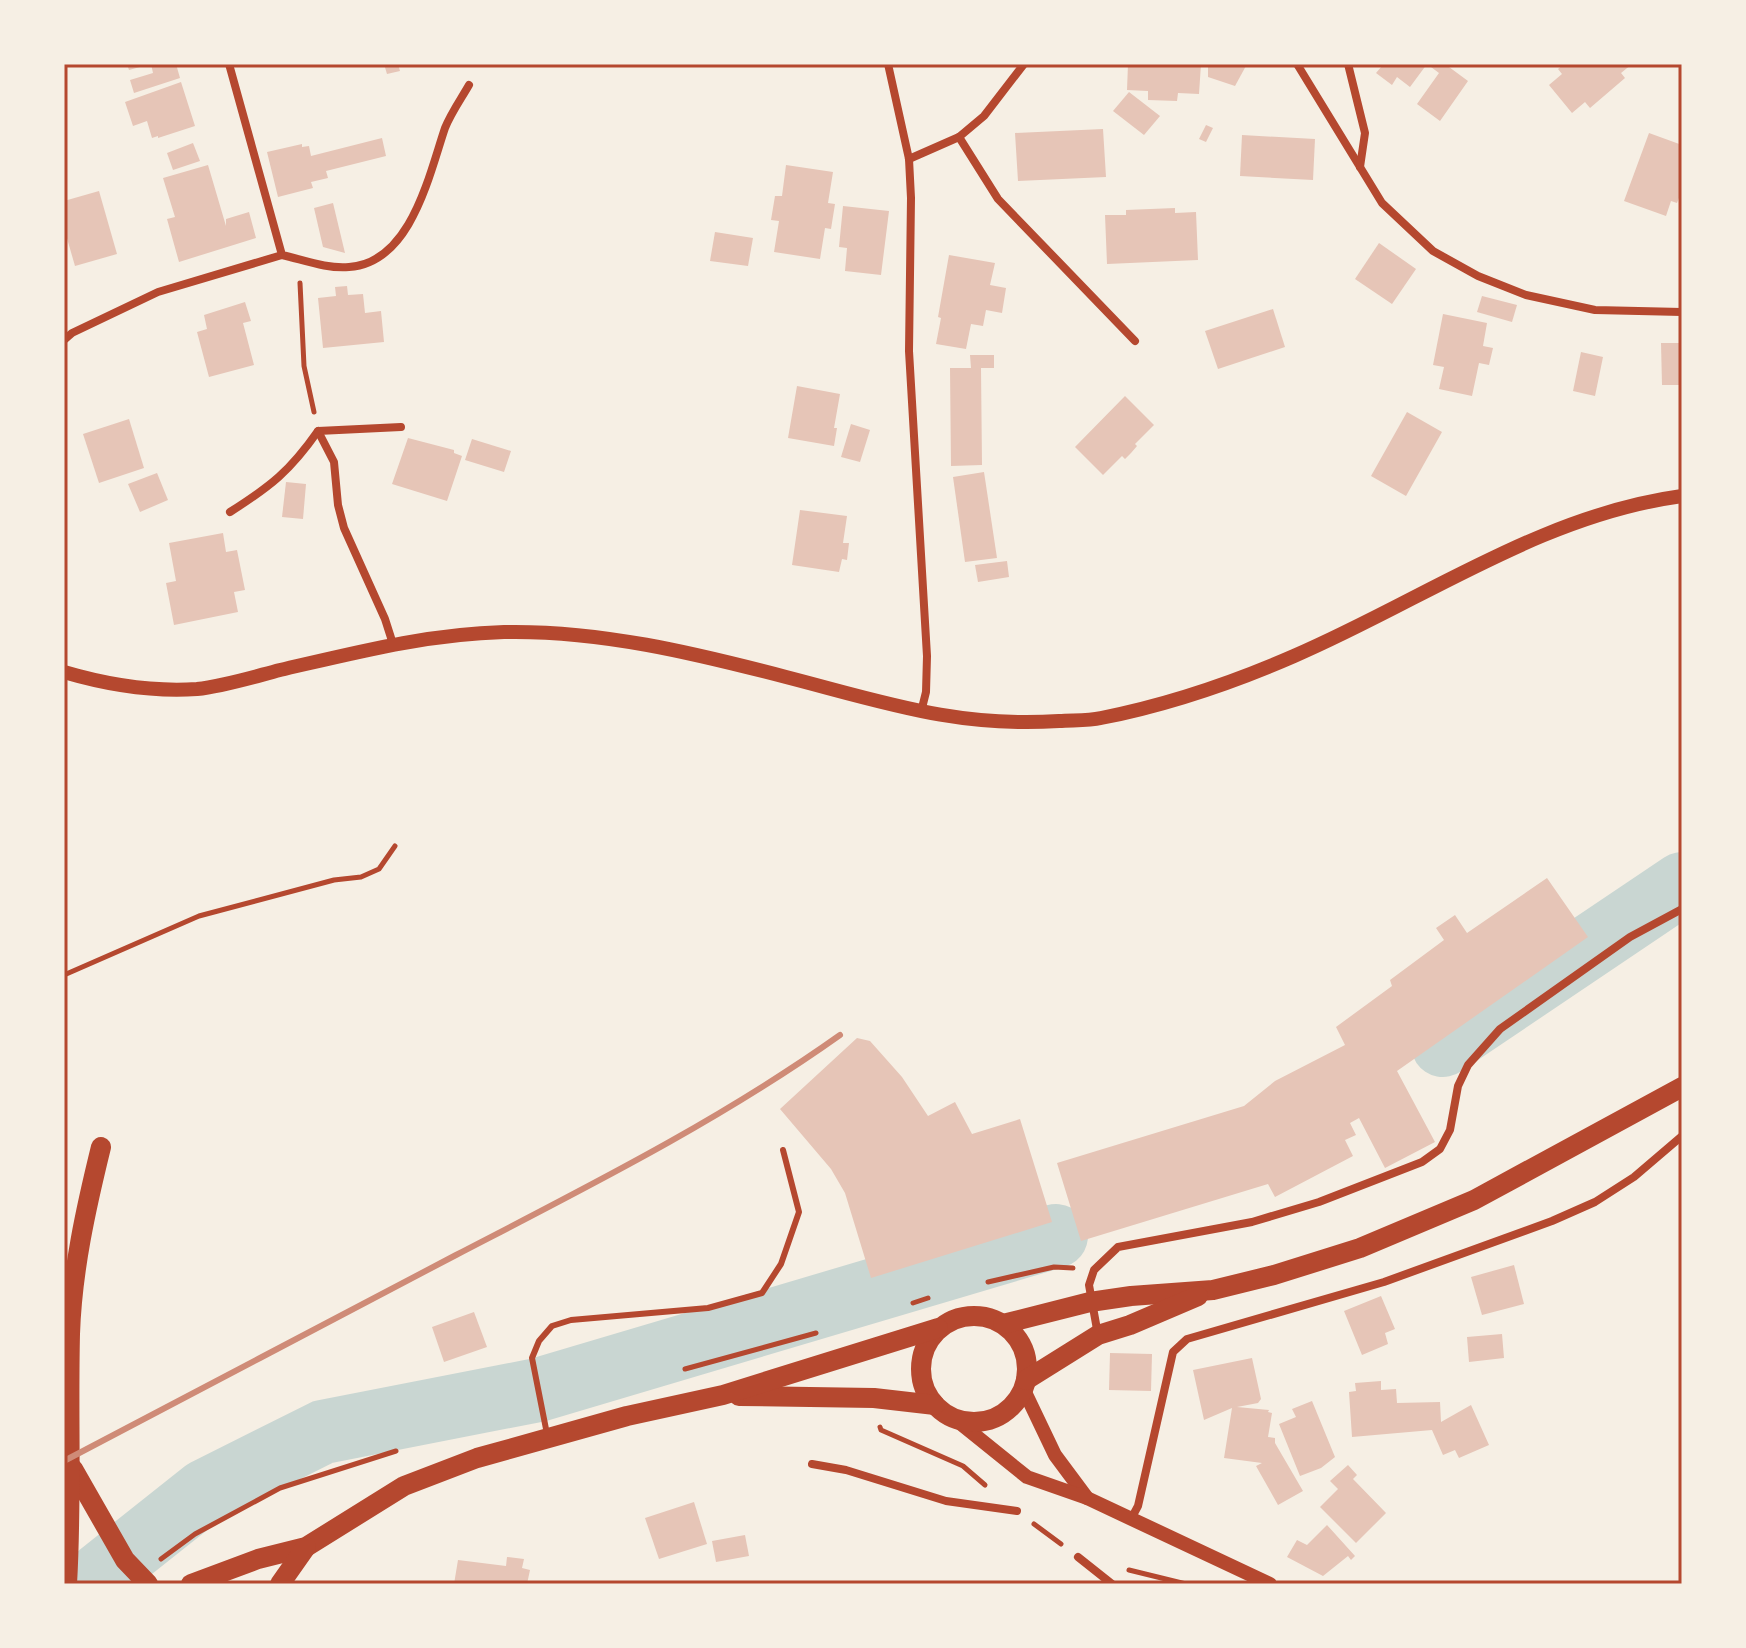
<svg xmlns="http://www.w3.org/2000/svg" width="1746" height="1648" font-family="'Roboto Serif',serif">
	<rect width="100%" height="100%" fill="#f6efe4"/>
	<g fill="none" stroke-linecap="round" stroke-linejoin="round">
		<g stroke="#c9d6d2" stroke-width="64">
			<polyline points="1443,1045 1682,884"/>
			<polyline points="88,1584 205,1491 323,1432 538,1390 1056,1236"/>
		</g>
	</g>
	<g fill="#e6c5b7">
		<polygon points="127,64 147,64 147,65 129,70"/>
		<polygon points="151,64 176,64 180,78 134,93 130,80 153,73"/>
		<polygon points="384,64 398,64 400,71 387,74"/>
		<polygon points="1128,64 1201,64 1199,94 1178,93 1177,101 1148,100 1148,91 1127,90"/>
		<polygon points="1208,64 1247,64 1235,86 1208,77"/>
		<polygon points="1379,64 1451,64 1449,67 1468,81 1440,121 1417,104 1439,73 1427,64 1410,87 1397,77 1392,85 1376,73 1382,66"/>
		<polygon points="1564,64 1632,64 1621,73 1625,78 1590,108 1585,102 1572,113 1549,85 1562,74 1558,69"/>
		<polygon points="181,82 195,126 158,138 158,136 152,138 147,121 133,126 125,102"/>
		<polygon points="1129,92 1160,116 1144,135 1113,111"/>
		<polygon points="1206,125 1213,128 1206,142 1199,139"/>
		<polygon points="1103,129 1106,177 1018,181 1015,133"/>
		<polygon points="1649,133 1682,145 1682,190 1677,203 1671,201 1666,216 1624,201"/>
		<polygon points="1242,135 1315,139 1313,180 1240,176"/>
		<polygon points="382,138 386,156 326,171 328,178 311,182 313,188 278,197 267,152 302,144 302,147 309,146 311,156"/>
		<polygon points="193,143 200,161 173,170 167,153"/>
		<polygon points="208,165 226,226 226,219 249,212 256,238 179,262 167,219 175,217 163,178"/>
		<polygon points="786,165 833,172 828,203 835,204 831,229 825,228 820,259 774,252 779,221 771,220 775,196 782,196"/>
		<polygon points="99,191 117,254 75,266 64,228 64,201"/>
		<polygon points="333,203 345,253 323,247 314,208"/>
		<polygon points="843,206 889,211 881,275 845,271 847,248 839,247"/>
		<polygon points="1175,208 1175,213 1196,212 1198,260 1107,264 1105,215 1126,215 1126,210"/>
		<polygon points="715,232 753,238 748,266 710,261"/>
		<polygon points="1379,243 1416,269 1392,304 1355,279"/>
		<polygon points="949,255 995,263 990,285 1006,288 1002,313 986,310 983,326 971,324 966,349 936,344 941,318 938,317"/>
		<polygon points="347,286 348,295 363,294 365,313 381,311 384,342 323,348 318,298 336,296 335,287"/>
		<polygon points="1482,296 1517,305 1512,322 1477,312"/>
		<polygon points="245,302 251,321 243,323 254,365 209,377 197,332 207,329 204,315"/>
		<polygon points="1273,309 1285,347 1218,369 1205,331"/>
		<polygon points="1443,314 1487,323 1483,346 1493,348 1489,365 1479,363 1472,396 1439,389 1444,367 1433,365"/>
		<polygon points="1661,343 1682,343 1682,385 1662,385"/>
		<polygon points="1581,352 1603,357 1595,396 1573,391"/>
		<polygon points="970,355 994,355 994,368 981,368 982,465 951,466 950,368 971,368"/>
		<polygon points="797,386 840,394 834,428 837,428 834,446 788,438"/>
		<polygon points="1125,396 1154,425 1135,444 1137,446 1131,453 1125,459 1122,456 1103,475 1075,447"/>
		<polygon points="1407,412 1442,432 1406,496 1371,476"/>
		<polygon points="129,419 144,468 99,483 83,434"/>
		<polygon points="851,424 870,430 860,462 841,457"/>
		<polygon points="408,438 454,450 454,453 462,456 447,501 392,484"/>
		<polygon points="472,439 511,451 504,472 465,460"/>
		<polygon points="984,472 997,558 965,562 953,477"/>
		<polygon points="157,473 168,500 140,512 128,484"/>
		<polygon points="286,482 306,484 303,519 282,517"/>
		<polygon points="800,510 847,516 843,543 849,543 847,560 842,559 839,572 792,565"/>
		<polygon points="223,533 226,552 237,550 245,590 234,592 238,612 174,625 166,583 176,581 169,543"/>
		<polygon points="1007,561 1009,577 978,582 975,565"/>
		<polygon points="1547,878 1588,937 1397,1071 1435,1142 1385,1168 1359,1118 1350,1123 1356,1135 1345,1140 1353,1156 1275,1197 1268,1184 1081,1241 1057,1163 1244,1106 1275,1081 1345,1045 1336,1027 1392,986 1390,980 1444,940 1436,928 1455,915 1467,933"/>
		<polygon points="857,1038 870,1041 902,1077 928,1116 955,1102 972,1134 1020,1119 1052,1222 871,1278 845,1193 831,1169 780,1109"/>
		<polygon points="1514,1265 1524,1304 1482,1315 1471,1277"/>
		<polygon points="1381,1296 1395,1329 1385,1333 1388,1344 1362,1355 1344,1311"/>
		<polygon points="474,1312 487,1347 444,1362 432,1327"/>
		<polygon points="1502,1334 1504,1358 1469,1362 1467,1337"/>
		<polygon points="1110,1353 1152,1354 1151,1391 1109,1390"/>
		<polygon points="1252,1358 1261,1399 1258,1403 1237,1407 1269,1410 1268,1412 1272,1413 1268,1437 1275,1438 1275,1443 1303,1491 1278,1505 1256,1466 1262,1463 1224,1458 1232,1408 1204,1420 1193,1370"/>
		<polygon points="1381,1381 1381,1390 1396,1389 1397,1403 1440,1402 1441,1422 1471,1405 1489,1445 1459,1458 1455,1450 1443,1455 1432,1430 1352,1437 1349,1392 1356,1391 1355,1383"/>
		<polygon points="1312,1401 1335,1457 1321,1468 1300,1476 1279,1424 1296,1417 1292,1409"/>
		<polygon points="1348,1465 1357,1475 1353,1479 1386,1513 1356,1543 1320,1507 1338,1489 1330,1481"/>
		<polygon points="694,1502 707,1544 659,1559 645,1518"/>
		<polygon points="1327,1525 1355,1556 1351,1560 1348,1556 1323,1576 1287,1557 1297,1540 1307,1545"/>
		<polygon points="745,1535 749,1556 716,1562 712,1541"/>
		<polygon points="507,1557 524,1559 522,1568 530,1570 527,1584 454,1584 458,1560 506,1566"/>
	</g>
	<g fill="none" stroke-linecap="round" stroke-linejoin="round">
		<g stroke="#b5482f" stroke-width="5">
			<polyline points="300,283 304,366 314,412"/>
			<polyline points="64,975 199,916 334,880 361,877 379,869 395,846"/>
			<polyline points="988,1282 1054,1267 1073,1268"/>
			<polyline points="913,1303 928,1298"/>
			<polyline points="685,1369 816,1333"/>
			<polyline points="880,1427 881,1430 963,1466 985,1485"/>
			<polyline points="1034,1524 1061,1544"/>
			<polyline points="161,1559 195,1534 280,1488 396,1451"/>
			<polyline points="1129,1570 1186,1584"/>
		</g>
		<polyline stroke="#b5482f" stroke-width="6" points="547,1434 532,1358 539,1341 552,1326 571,1320 708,1308 762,1293 781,1264 799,1212 783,1150"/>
		<g stroke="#b5482f" stroke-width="8">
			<path d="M229,64l53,191c22,5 45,14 67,12 62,-4 80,-92 96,-139 6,-15 16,-29 24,-43"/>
			<polyline points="888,64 909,159 911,198 909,351 927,656 926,692 921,712"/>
			<polyline points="1297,64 1382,203 1433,251 1478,276 1526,295 1595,310 1682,312"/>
			<polyline points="1348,64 1365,133 1360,167"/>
			<polyline points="959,137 998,199 1135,341"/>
			<polyline points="909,159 959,137 984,116 1024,64"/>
			<polyline points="64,340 72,333 158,292 282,255"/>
			<polyline points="318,431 334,462 338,505 344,528 385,619 393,644"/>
			<path d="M230,512c41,-26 60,-41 88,-81l83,-4"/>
			<polyline points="1098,1335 1089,1285 1094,1270 1118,1247 1252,1222 1319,1202 1422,1162 1440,1149 1450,1130 1458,1086 1468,1065 1500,1029 1630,937 1682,909"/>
			<polyline points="812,1464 846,1470 946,1501 1017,1511"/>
			<polyline points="1131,1519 1138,1506 1173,1352 1187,1339 1384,1282 1552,1221 1595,1202 1634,1177 1682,1136"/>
			<polyline points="1078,1557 1112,1584"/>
		</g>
		<g stroke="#b5482f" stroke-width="14">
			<path d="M64,672c44,13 88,20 133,17 27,-3 56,-12 83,-19 74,-17 147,-36 224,-38 95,-2 190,21 282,45 97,25 171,51 273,44 14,-1 29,0 42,-3 66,-13 131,-35 193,-62 128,-55 247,-141 388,-160"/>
			<polyline points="1023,1388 1055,1455 1087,1498"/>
			<polyline points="955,1419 1027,1477 1087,1498 1270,1584"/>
		</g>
		<g stroke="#b5482f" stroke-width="20">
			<circle cx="974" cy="1369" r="53"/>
			<polyline points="1003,1324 1090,1302 1131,1296 1213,1290 1274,1275 1360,1248 1474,1200 1682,1087"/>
			<polyline points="1026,1380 1098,1335 1130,1325 1198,1296"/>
			<polyline points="739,1396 874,1398 935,1405"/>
			<polyline points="73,1469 125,1560 148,1584"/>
			<path d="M67,1584c5,-83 1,-167 3,-250 2,-63 16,-126 31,-187"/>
			<polyline points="191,1584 258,1559 306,1547 404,1486 477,1458 627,1416 723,1395 938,1328"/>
			<polyline points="280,1584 306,1547"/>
		</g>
		<path stroke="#cf8b77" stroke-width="6" d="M64,1461c131,-68 261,-138 392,-206 131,-68 263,-134 384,-220"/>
	</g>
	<rect width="1746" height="1648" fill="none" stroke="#f6efe4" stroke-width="132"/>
	<rect x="66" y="66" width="1614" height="1516" fill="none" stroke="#b5482f" stroke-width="3"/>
</svg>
